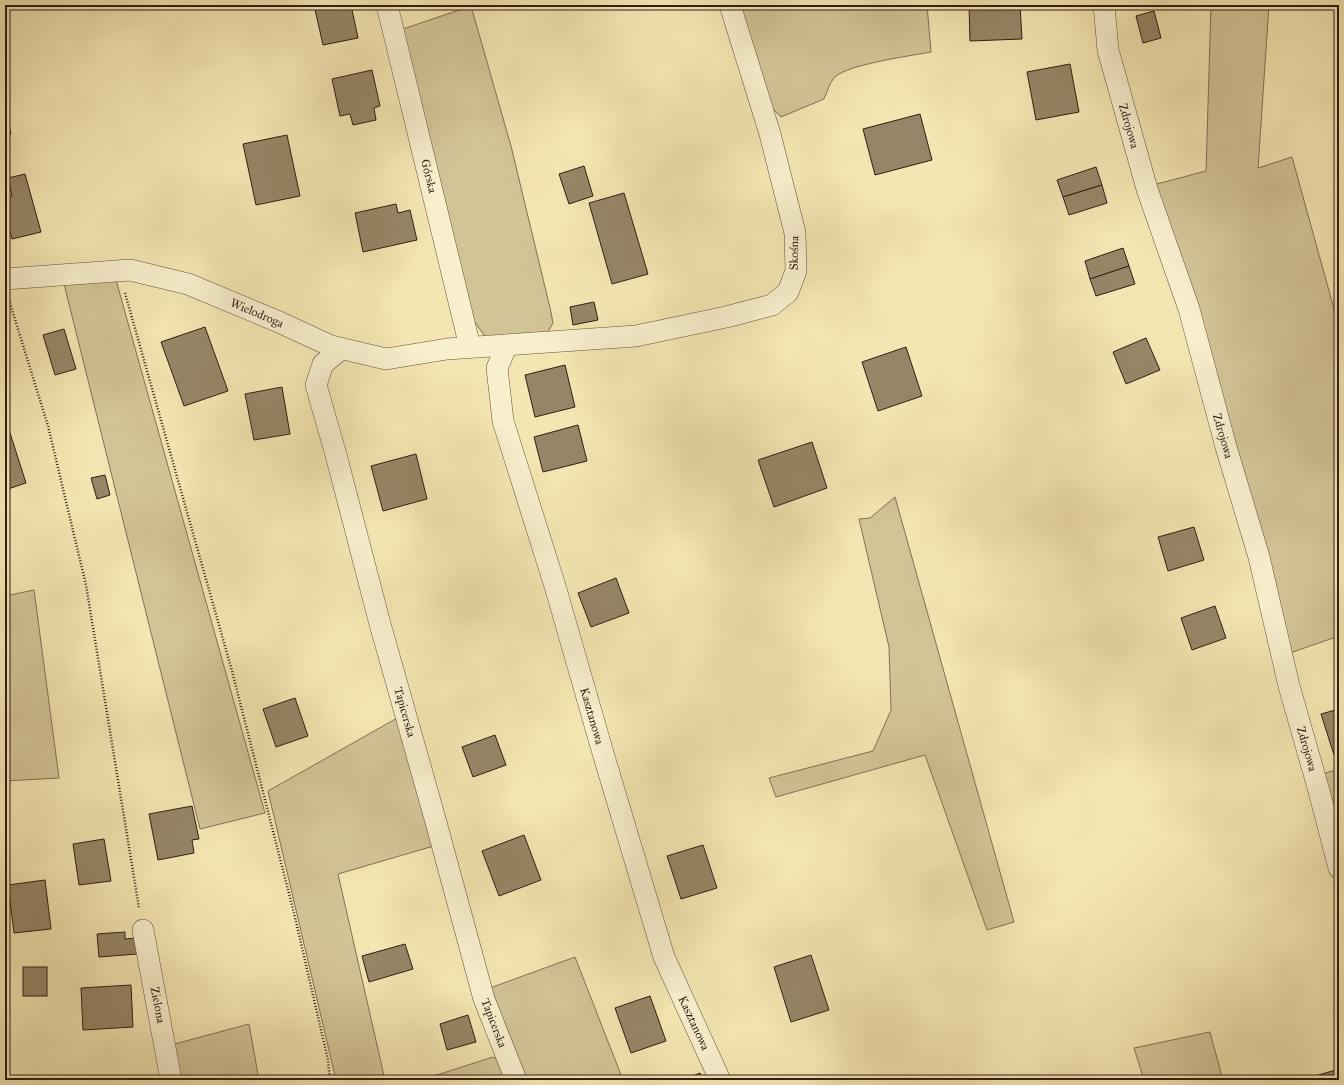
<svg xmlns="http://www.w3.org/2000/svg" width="1344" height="1085" font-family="'IM FELL Great Primer',serif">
	<rect width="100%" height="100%" fill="#f4e6b2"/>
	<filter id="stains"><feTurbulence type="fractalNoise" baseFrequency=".005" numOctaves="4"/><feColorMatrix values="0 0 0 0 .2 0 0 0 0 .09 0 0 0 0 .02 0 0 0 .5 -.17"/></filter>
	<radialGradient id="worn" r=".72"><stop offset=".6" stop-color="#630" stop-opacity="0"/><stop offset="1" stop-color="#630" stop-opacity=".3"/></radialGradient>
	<g fill="#d3c497" stroke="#827056">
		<path d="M737,5h190l4,47c-21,4 -82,12 -96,25 -5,5 -8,15 -11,22l-43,18 -13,-13z"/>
		<polygon points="1211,5 1269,5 1258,168 1292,157 1339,327 1339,636 1290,653 1153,185 1206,171"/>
		<polygon points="471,6 511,146 551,312 553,323 545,337 486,338 474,321 400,30"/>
		<polygon points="116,280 265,813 200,829 64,284"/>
		<polygon points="895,497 1014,922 987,930 925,755 776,797 769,778 873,751 891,710 889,647 859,519 870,518"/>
		<polygon points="34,590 59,778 5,781 5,596"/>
		<polygon points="399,717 437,845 338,874 385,1080 336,1080 268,791"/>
		<polygon points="1339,769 1339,833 1322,774"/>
		<polygon points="575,957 623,1080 527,1080 490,988"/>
		<polygon points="249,1024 259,1080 176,1080 171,1045"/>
		<polygon points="1210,1032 1223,1080 1144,1080 1134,1048"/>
		<polygon points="493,1057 525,1080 421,1080"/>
	</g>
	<g fill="#968667" stroke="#301d15">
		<polygon points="314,5 351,5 358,38 323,45"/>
		<polygon points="969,5 1020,5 1022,39 970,41"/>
		<polygon points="1154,11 1161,38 1143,43 1136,16"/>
		<polygon points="1070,64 1079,112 1036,120 1027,72"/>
		<polygon points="372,70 380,106 374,108 376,120 353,125 350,114 340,116 332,79"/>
		<polygon points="5,110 11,134 5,136"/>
		<polygon points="920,114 932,160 875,175 863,129"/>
		<polygon points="287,135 300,196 256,205 243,144"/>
		<polygon points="584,166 593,196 569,204 559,174"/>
		<polygon points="1096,167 1102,185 1063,197 1057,180"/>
		<polygon points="25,174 41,232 12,239 5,212 5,198 12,196 8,178"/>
		<polygon points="1102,185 1107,203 1069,215 1063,197"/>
		<polygon points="624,193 648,274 612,284 589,203"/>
		<polygon points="396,204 398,213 410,210 417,240 363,252 355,213"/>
		<polygon points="1123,248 1129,266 1090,279 1085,261"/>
		<polygon points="1129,266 1135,284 1096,296 1090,279"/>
		<polygon points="594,302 598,320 573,325 570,307"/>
		<polygon points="205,327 228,391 184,406 161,342"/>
		<polygon points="64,329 76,369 55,375 43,335"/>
		<polygon points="1146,338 1160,370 1126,384 1113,352"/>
		<polygon points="906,347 922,396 878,411 862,362"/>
		<polygon points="565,365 575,407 535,417 525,375"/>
		<polygon points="282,387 290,434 254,440 245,394"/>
		<polygon points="578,425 587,461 543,472 534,437"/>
		<polygon points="10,433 26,483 5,490 5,435"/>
		<polygon points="812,442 827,488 774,507 758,460"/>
		<polygon points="416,454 427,499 383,511 371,466"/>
		<polygon points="105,475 110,495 97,499 91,478"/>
		<polygon points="1194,527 1204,560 1168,571 1158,537"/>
		<polygon points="616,578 629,613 591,627 578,593"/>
		<polygon points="1215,606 1226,638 1192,650 1181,618"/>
		<polygon points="295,698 308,736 276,747 263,709"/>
		<polygon points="1339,709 1339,753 1334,755 1321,714"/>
		<polygon points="495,735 506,765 473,777 462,747"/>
		<polygon points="192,806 199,839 192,840 194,853 158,860 149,814"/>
		<polygon points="524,835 541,880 499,896 482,851"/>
		<polygon points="104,839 111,881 79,885 73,844"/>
		<polygon points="703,845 717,888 681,899 667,856"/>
		<polygon points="45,880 51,929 14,933 8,885"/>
		<polygon points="125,932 125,939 136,938 137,954 99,957 97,934"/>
		<polygon points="405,944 413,969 369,982 362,956"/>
		<polygon points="811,955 829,1010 791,1022 774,967"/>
		<rect x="23" y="967" width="24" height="29"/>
		<polygon points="131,985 133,1027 83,1030 81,988"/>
		<polygon points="650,996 666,1041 631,1053 615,1008"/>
		<polygon points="468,1015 476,1042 447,1050 440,1024"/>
		<polygon points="1339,1069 1339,1080 1308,1080 1308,1078"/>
		<polygon points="700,1073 703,1080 683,1080"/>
	</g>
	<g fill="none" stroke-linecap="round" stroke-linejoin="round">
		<defs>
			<g id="minor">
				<polyline points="387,5 470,347"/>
				<polyline points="1104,5 1108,50 1147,189 1189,309 1226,447 1259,557 1289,686 1319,791 1339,868"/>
				<polyline points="5,279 130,270 188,284 279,322 331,346 386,359 447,349 636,336 726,317 772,305 788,292 796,271 795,233 770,134 730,5"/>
				<polyline points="507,345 497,368 503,421 555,586 603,753 664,957 720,1080"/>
				<polyline points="341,349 323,364 316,385 336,455 380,624 434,815 484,999 516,1080"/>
				<polyline points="143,930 171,1080"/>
			</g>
		</defs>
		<use href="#minor" stroke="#614f3c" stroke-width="22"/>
		<g stroke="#301d15" stroke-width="2.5" stroke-dasharray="1 2" stroke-linecap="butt">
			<polyline points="125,293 232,671 294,913 328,1060 330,1080"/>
			<polyline points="9,300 48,426 86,585 139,908"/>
		</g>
		<use href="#minor" stroke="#f8efcd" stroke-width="21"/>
	</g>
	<g text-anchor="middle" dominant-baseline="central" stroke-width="3" stroke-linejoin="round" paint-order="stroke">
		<g font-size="12" fill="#301d15" stroke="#f8efcd">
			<text transform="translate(1129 126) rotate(74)">Zdrojowa</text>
			<text transform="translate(429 176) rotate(76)">Górska</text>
			<text transform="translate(794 253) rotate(-89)">Skośna</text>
			<text transform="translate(257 313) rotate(23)">Wielodroga</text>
			<text transform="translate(1223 436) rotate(74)">Zdrojowa</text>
			<text transform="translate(405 712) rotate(74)">Tapicerska</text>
			<text transform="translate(592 716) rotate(74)">Kasztanowa</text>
			<text transform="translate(1307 749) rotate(74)">Zdrojowa</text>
			<text transform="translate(158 1005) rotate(79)">Zielona</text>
			<text transform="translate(494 1023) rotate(69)">Tapicerska</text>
			<text transform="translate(694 1023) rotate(65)">Kasztanowa</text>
		</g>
	</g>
	<rect width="1344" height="1085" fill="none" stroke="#f4e6b2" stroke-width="20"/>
	<rect x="6" y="6" width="1332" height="1073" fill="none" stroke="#301d15" stroke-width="2"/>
	<rect x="10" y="10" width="1324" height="1065" fill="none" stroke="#301d15"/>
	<rect width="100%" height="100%" filter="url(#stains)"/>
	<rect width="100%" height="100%" fill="url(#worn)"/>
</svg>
